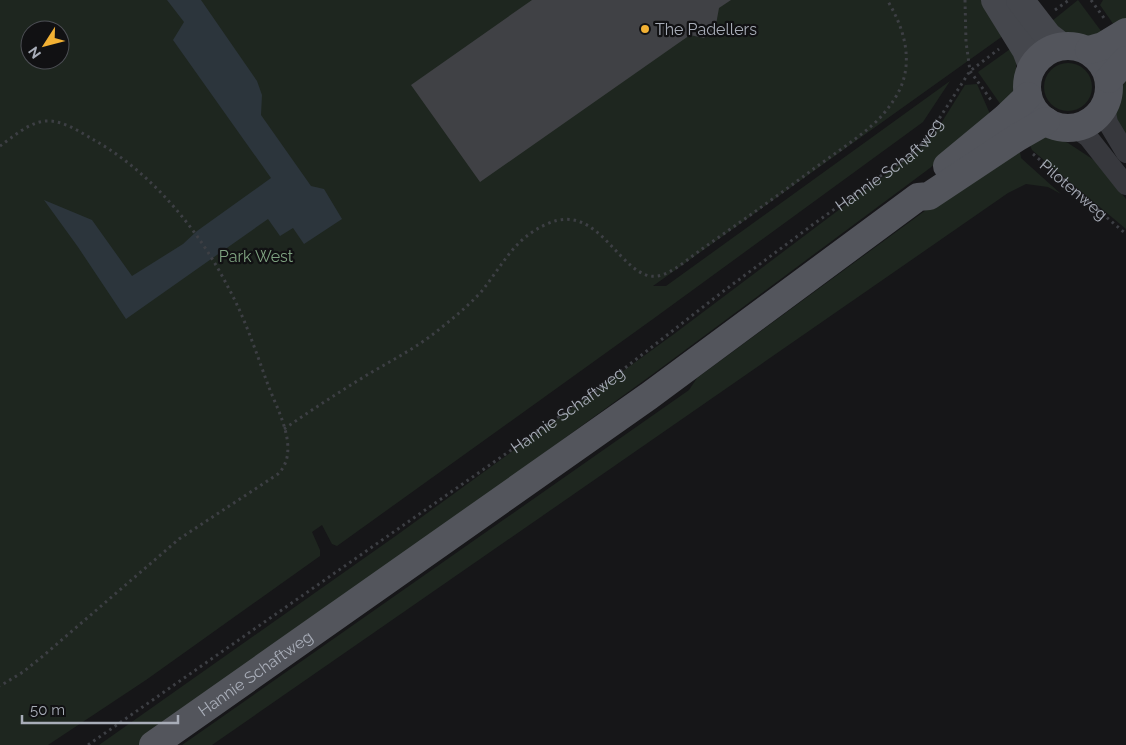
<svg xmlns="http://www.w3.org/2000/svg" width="1126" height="745" font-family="Raleway,sans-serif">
	<rect width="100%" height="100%" fill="#161618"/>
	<g fill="#1e261f" fill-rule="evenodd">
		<path d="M0,0h987l20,33 -354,253h13l284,-205 -27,41 -270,197 -316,227 -5,-2 -10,-19 -10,7 8,18v6l-174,124 -98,65h-48zM30,30h30v30h-30z"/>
		<path d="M1078,0l26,35c-26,5 -35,4 -57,-10z"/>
		<polygon points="1103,0 1126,0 1126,21 1116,28 1100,5"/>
		<polygon points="1013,47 1016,60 1016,89 1001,105 978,72"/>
		<circle cx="1068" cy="87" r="24"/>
		<polygon points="1126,75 1126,141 1113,110 1118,102"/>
		<polygon points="977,84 990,114 930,168 653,374 142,745 99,745 397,535 674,334 917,151 935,133 965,85"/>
		<polygon points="1045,137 1057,138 1068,143 1097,162 1126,199 1126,229 1032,150 1027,139"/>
		<polygon points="1019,145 1021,158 1061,194 1048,187 1026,184 1008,193 212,745 182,745 689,390 697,378 990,163"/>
	</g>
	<polygon fill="#2c353c" points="167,0 201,0 257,81 262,95 261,115 311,186 324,189 342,219 304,244 293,228 280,236 268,219 126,319 78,247 44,200 92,220 132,276 183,244 197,231 271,178 173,40 184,22"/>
	<polygon fill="#404145" points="532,0 731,0 719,8 715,30 704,38 690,35 480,182 411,85"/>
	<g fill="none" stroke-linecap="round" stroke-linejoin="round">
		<g stroke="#3d3f44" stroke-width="3" stroke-dasharray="2.5 4" stroke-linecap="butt">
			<polyline points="965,0 966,42 970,71 991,100"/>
			<polyline points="1091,0 1104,18"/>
			<polyline points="1055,10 1069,0"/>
			<path d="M0,146c13,-9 29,-24 46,-25 17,-1 34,11 48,19 57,32 105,90 134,147 17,31 28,65 40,98 10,26 33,66 10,89l-99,65 -136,117 -20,16 -23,14"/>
			<path id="s1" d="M1033,154l93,80"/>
			<path d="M284,429c29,-20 58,-39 88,-57 24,-14 49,-27 70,-45 14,-11 27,-22 39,-35 22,-27 32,-53 66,-68 53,-25 74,58 111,52 15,-3 31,-18 44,-27 37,-26 74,-52 110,-79 19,-14 39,-27 57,-42 11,-9 23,-23 30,-37 15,-30 5,-64 -12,-91"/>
			<path id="s2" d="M88,745l505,-352 124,-97 98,-73 95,-68 14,-13 46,-71 29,-22"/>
		</g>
		<g stroke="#37383d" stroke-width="20">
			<polyline points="1105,107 1108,123 1126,153"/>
			<polyline points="1074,127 1088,137 1126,185"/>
		</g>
		<g stroke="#45474d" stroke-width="28">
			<polyline points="995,0 1026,50 1032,66"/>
			<polyline points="1020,0 1048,36 1061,46"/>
		</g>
		<g stroke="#53555c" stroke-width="28">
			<circle cx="1068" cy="87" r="41"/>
			<polyline points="1089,50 1103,46 1126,32"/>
			<polyline points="1109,79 1126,60"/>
			<polyline points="947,166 1005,118 1028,96"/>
			<path id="s3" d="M153,745l496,-349 269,-199 11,-1 89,-59 28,-16"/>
		</g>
	</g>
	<circle fill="#f2b134" stroke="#111113" stroke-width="2" cx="645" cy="29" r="5"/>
	<g text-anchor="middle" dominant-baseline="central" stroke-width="4.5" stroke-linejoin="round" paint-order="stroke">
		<g font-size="16" fill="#a8adb8" stroke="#111113" text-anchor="start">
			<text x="655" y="29">The Padellers</text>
		</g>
		<g font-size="16" fill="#a8adb8" stroke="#111113">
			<text stroke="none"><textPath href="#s2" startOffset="990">Hannie Schaftweg</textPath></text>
			<text stroke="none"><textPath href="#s1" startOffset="54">Pilotenweg</textPath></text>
			<text stroke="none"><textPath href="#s2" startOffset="585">Hannie Schaftweg</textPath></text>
			<text stroke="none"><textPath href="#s3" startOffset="125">Hannie Schaftweg</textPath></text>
		</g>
		<g font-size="16" fill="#7fa381" stroke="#111113">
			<text x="256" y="256">Park West</text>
		</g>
	</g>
	<g transform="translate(45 45) rotate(234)"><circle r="24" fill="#111113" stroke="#4d4f55"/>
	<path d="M0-4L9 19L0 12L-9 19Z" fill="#f2b134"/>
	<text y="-8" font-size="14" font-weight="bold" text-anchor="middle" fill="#a8adb8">N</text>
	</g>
	<path d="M22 715v8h156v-8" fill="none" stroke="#a8adb8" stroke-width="2.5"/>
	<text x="30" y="715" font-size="15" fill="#a8adb8" stroke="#111113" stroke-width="4" paint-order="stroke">50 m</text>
</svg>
